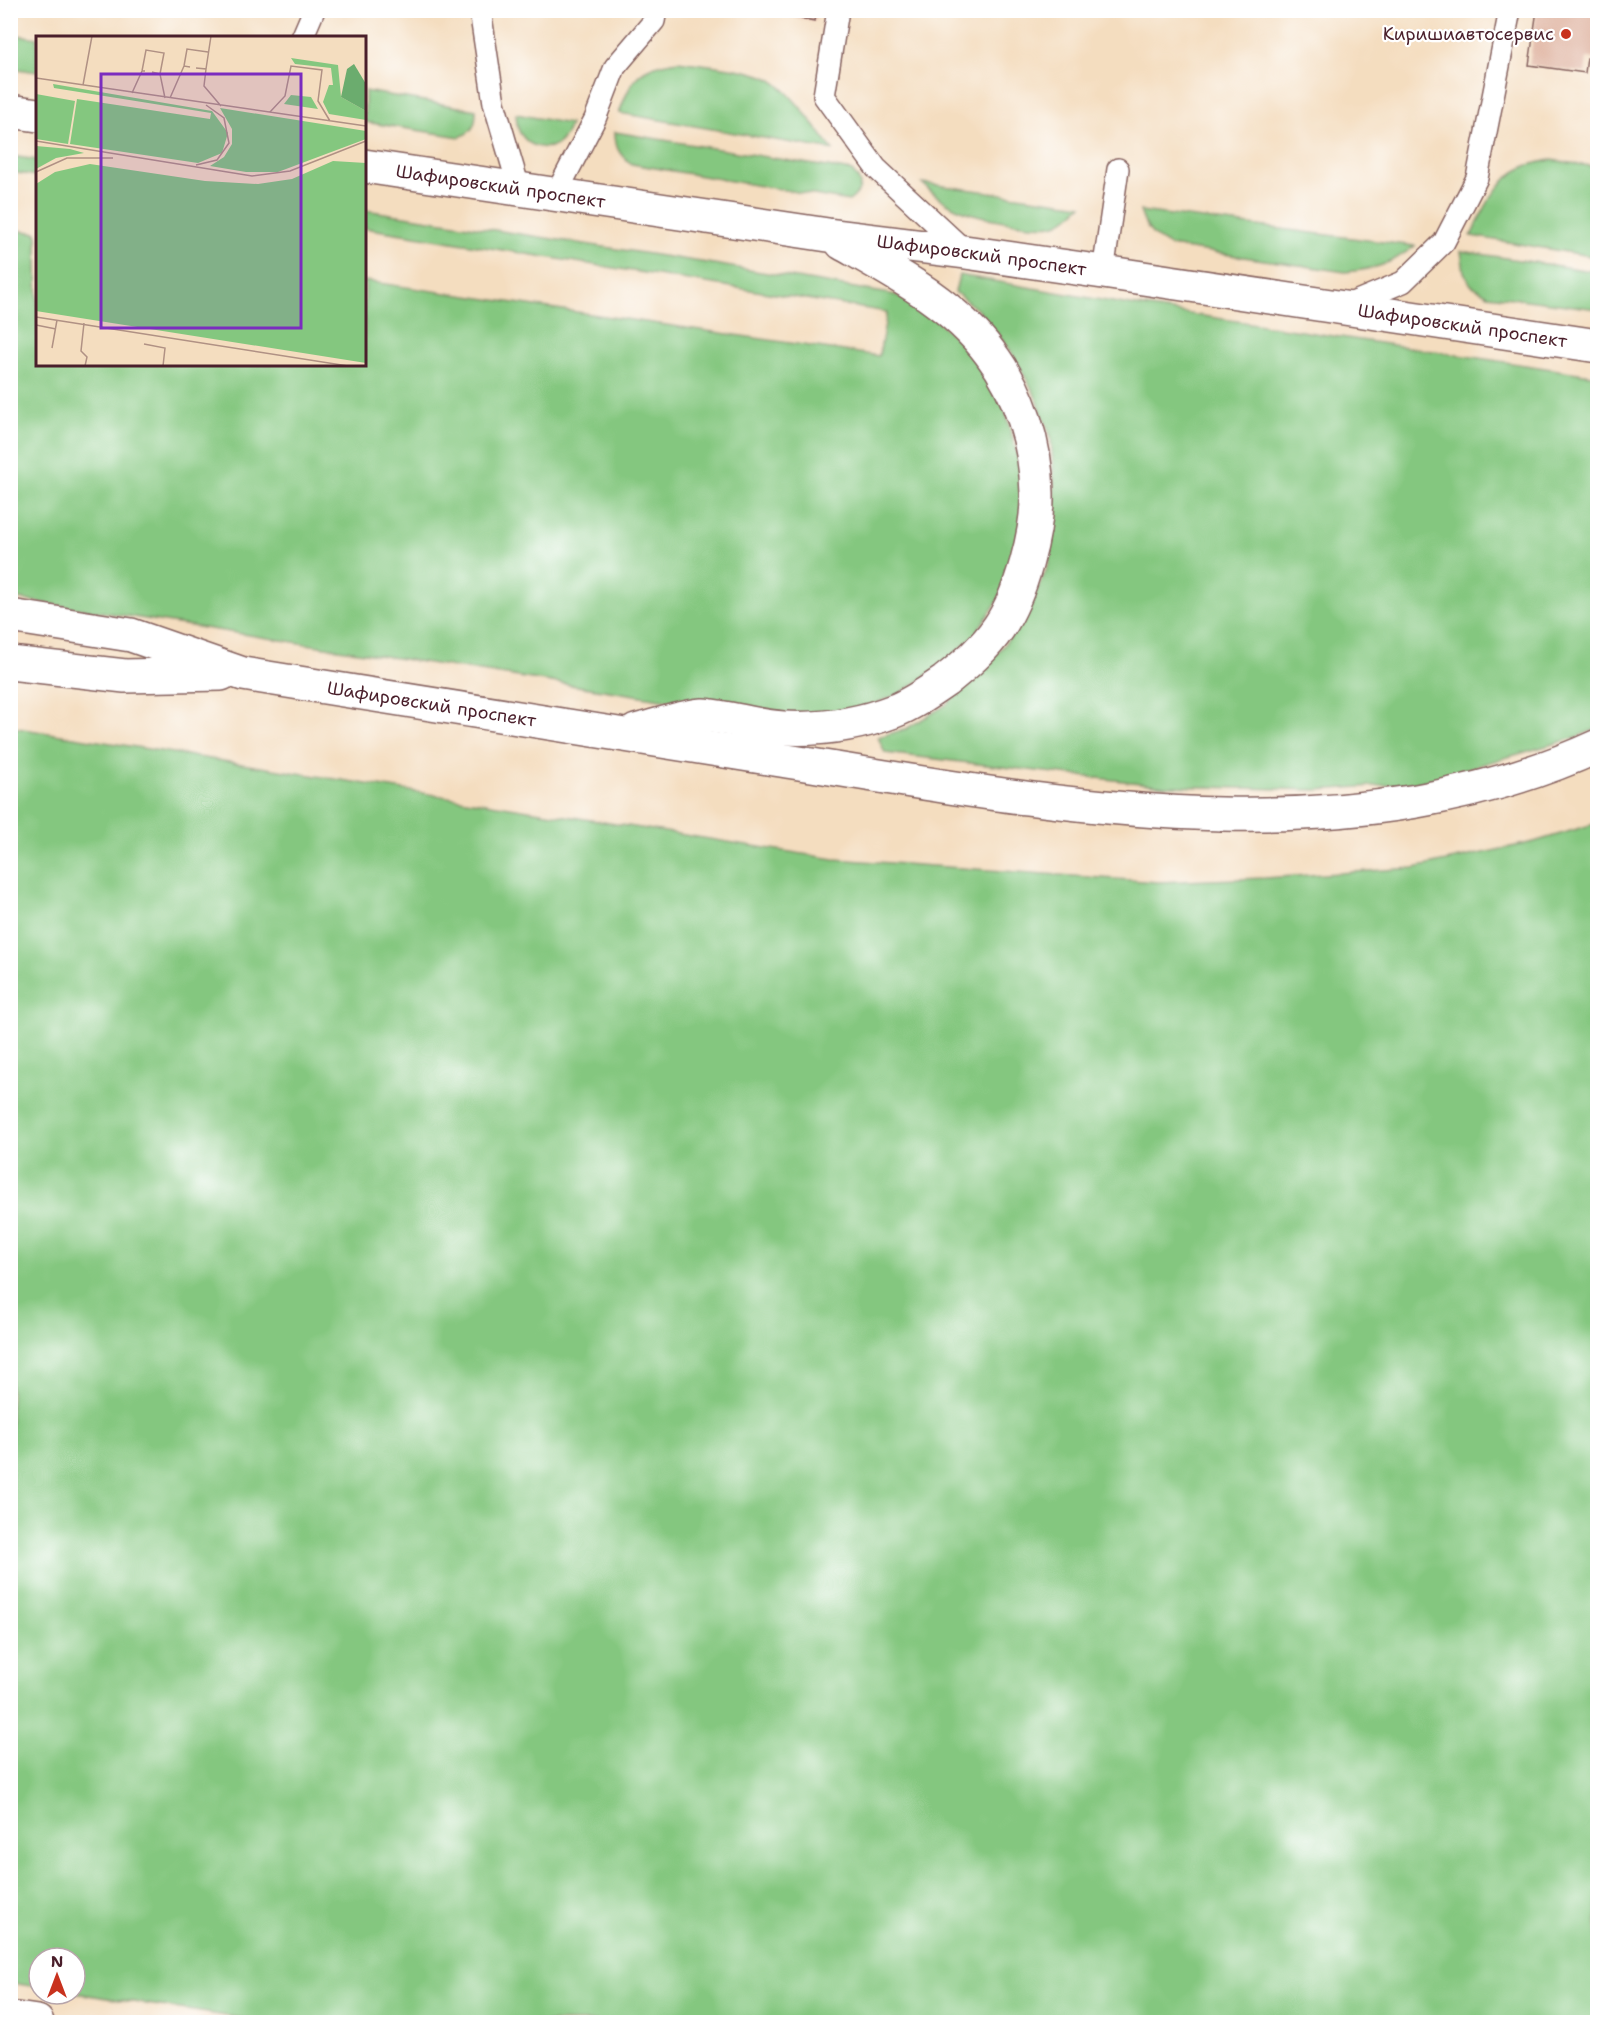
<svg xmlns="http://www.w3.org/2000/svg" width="1608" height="2033" font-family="'Shantell Sans',sans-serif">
	<rect width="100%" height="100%" fill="#fff"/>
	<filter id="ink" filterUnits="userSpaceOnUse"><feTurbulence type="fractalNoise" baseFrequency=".0167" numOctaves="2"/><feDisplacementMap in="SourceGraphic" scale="12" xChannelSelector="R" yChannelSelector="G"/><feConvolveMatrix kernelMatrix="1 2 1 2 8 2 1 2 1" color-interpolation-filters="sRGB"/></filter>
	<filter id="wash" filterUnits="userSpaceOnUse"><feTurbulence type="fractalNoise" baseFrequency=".008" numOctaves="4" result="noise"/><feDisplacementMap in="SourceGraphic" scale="24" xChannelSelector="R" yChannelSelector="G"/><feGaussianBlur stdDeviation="1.35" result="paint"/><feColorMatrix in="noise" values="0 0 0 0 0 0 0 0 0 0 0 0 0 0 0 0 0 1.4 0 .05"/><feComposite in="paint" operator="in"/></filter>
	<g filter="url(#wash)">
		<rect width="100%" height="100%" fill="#f4ddbf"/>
		<g fill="#84c77f" stroke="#677355" stroke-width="1.5">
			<polygon points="10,34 37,38 37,72 11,68"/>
			<path d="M678,61c26,4 79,7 98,22 21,16 40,46 57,67l-214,-37c14,-37 19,-46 59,-52z"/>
			<path d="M365,91l111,19c0,14 -2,21 -16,27l-95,-15z"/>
			<path d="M516,114l54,10c-2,4 -3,10 -6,13 -9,15 -31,13 -41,0 -6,-6 -6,-14 -7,-23z"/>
			<path d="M615,132l237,39c11,12 11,20 -3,30l-217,-37c-13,-9 -17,-16 -17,-32z"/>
			<polygon points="11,156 37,160 37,176 11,172"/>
			<path d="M1551,160l46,7v90l-126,-21c13,-26 24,-56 53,-69 8,-4 18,-5 27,-7z"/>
			<path d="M922,183l160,22c-8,7 -16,16 -26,19 -19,6 -82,-8 -100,-16 -13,-6 -24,-15 -34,-25z"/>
			<polygon points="365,210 714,264 896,295 932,316 972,353 1001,395 1022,472 1024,517 998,601 975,634 945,664 899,694 852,713 782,716 725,709 11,598 10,229 37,233 38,364 364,364 365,281 879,356 887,312 365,228"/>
			<path d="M1140,211l275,35c-26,19 -38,23 -70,26l-175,-26c-17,-9 -24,-16 -30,-35z"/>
			<polygon points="1461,251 1597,272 1597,309 1488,295 1471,285 1464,272"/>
			<polygon points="959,275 1124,304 1597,376 1597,729 1571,739 1417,783 1317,790 1165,786 885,753 878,737 906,729 946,705 986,667 1023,621 1049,564 1055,501 1051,437 1034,393 1010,350 979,311 955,292"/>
			<polygon points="11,727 834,859 1158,882 1265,878 1414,868 1534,842 1597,823 1597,2022 266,2022 75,1993 75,1958 39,1958 39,1987 11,1983"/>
		</g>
		<g id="blocks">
			<g fill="#ddad99">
				<polygon points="389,10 404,10 403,14"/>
				<polygon points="758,10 817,10 815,21"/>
				<polygon points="1537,10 1598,10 1598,59 1587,58 1585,73 1529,65"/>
			</g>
		</g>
	</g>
	<g filter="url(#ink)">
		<use href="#blocks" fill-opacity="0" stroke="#86625f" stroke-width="1.5"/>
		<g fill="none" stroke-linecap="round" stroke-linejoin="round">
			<defs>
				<g id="service">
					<polyline points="480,10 494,103 519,188"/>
					<polyline points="838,10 824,96 876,168 965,251"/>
					<polyline points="302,38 314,10"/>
					<polyline points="556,194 595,119 615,67 654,21 656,10"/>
					<polyline points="1103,272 1118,169"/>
					<polyline points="1345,306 1403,282 1444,242 1477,178 1510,10"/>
				</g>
				<polyline id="minor" points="10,2018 37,2022"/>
				<g id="primary">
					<polyline points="10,111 38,115"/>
					<path id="s1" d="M364,166l464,69 137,17 138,20 495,74"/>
					<path id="s2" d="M10,616l121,19 112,39c175,28 350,56 525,84 270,43 570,107 830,-12"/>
					<polyline points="10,663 125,676 221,674"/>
					<path d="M636,731c16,-4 52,-16 66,-16 27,2 54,11 81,13 37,2 77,-4 111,-17 18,-7 35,-19 51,-30 20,-16 40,-33 54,-54 22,-32 39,-96 38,-134 -1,-48 -17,-101 -47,-140 -37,-50 -95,-80 -148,-110"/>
				</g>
			</defs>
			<use href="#service" stroke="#86625f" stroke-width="24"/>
			<use href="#minor" stroke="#86625f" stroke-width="36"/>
			<use href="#primary" stroke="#86625f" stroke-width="36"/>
			<use href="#service" stroke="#fff" stroke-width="21"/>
			<use href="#minor" stroke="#fff" stroke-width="33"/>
			<use href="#primary" stroke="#fff" stroke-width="33"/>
		</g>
	</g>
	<circle fill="#c8321e" stroke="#fff" stroke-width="2" cx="1566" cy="34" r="6"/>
	<g text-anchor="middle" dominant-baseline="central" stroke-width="4.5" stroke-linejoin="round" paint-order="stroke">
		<g font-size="18" fill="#4a1f2b" stroke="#fff" text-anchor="end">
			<text x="1554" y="34">Киришиавтосервис</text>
		</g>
		<g font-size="18" fill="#4a1f2b" stroke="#fff">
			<text stroke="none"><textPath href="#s1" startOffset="138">Шафировский проспект</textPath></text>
			<text stroke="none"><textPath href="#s1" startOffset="624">Шафировский проспект</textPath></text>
			<text stroke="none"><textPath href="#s1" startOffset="1110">Шафировский проспект</textPath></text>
			<text stroke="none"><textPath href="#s2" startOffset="432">Шафировский проспект</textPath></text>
		</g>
	</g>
	<g transform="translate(36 36)">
		<rect width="330" height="330" fill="#f4ddbf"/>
		<path d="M255,22l47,7 3,32 25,14v9l-37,-6 -6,-12 6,-17h4l-2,-17 -36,-4zM17,48l159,27 16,22 -6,20 -24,10 -128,-19 7,-45 133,20 1,-6 -157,-25zM0,58l39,7 -7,43 -32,-5zM255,59l20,2 7,12 -34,-5zM184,72l146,23v8l-88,33h-32l-36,-6 14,-9 8,-13v-15zM0,110l34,3 14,4 -28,5 -20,11zM297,125l33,2v200l-330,-52v-127l19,-12 35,-8 115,17 53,3 34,-5z" fill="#84c77f"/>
		<path d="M318,28l12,20v27l-25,-14 6,-28z" fill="#6bac6e"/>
		<path fill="none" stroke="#b09184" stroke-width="1.5" d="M148,30l3,-17 21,3M160,32l10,1 -2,17 17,20M170,33l5,-33M106,35l4,-21 18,3 -4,21M116,36l8,2 5,24M0,42l330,48M47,49l9,-49M96,57l10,-22h3M134,62l14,-32 6,1M234,76l15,-16 6,-30 31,4 -4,31 12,20M0,105l216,35 38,-5 76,-30M160,129l21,-5 12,-17 -5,-25 -18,-13M0,136l31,-14h46M0,281l312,49M48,287l-3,28 6,6 -2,9M0,289l20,4M108,308l21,4 -2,18M16,312l5,-28"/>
		<path fill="#7b2cbf" fill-opacity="0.15" stroke="#7b2cbf" stroke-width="3" d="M65,38h200v254h-200z"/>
		<rect width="330" height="330" fill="none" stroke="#4a1f2b" stroke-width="3"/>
	</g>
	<rect width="1608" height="2033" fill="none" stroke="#fff" stroke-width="36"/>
	<g transform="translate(57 1976)"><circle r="28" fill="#ffffff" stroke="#b7a5aa" stroke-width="1.5"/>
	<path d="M0-4.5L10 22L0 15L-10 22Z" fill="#c8321e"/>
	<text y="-9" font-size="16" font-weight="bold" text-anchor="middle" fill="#4a1f2b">N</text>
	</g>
</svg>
